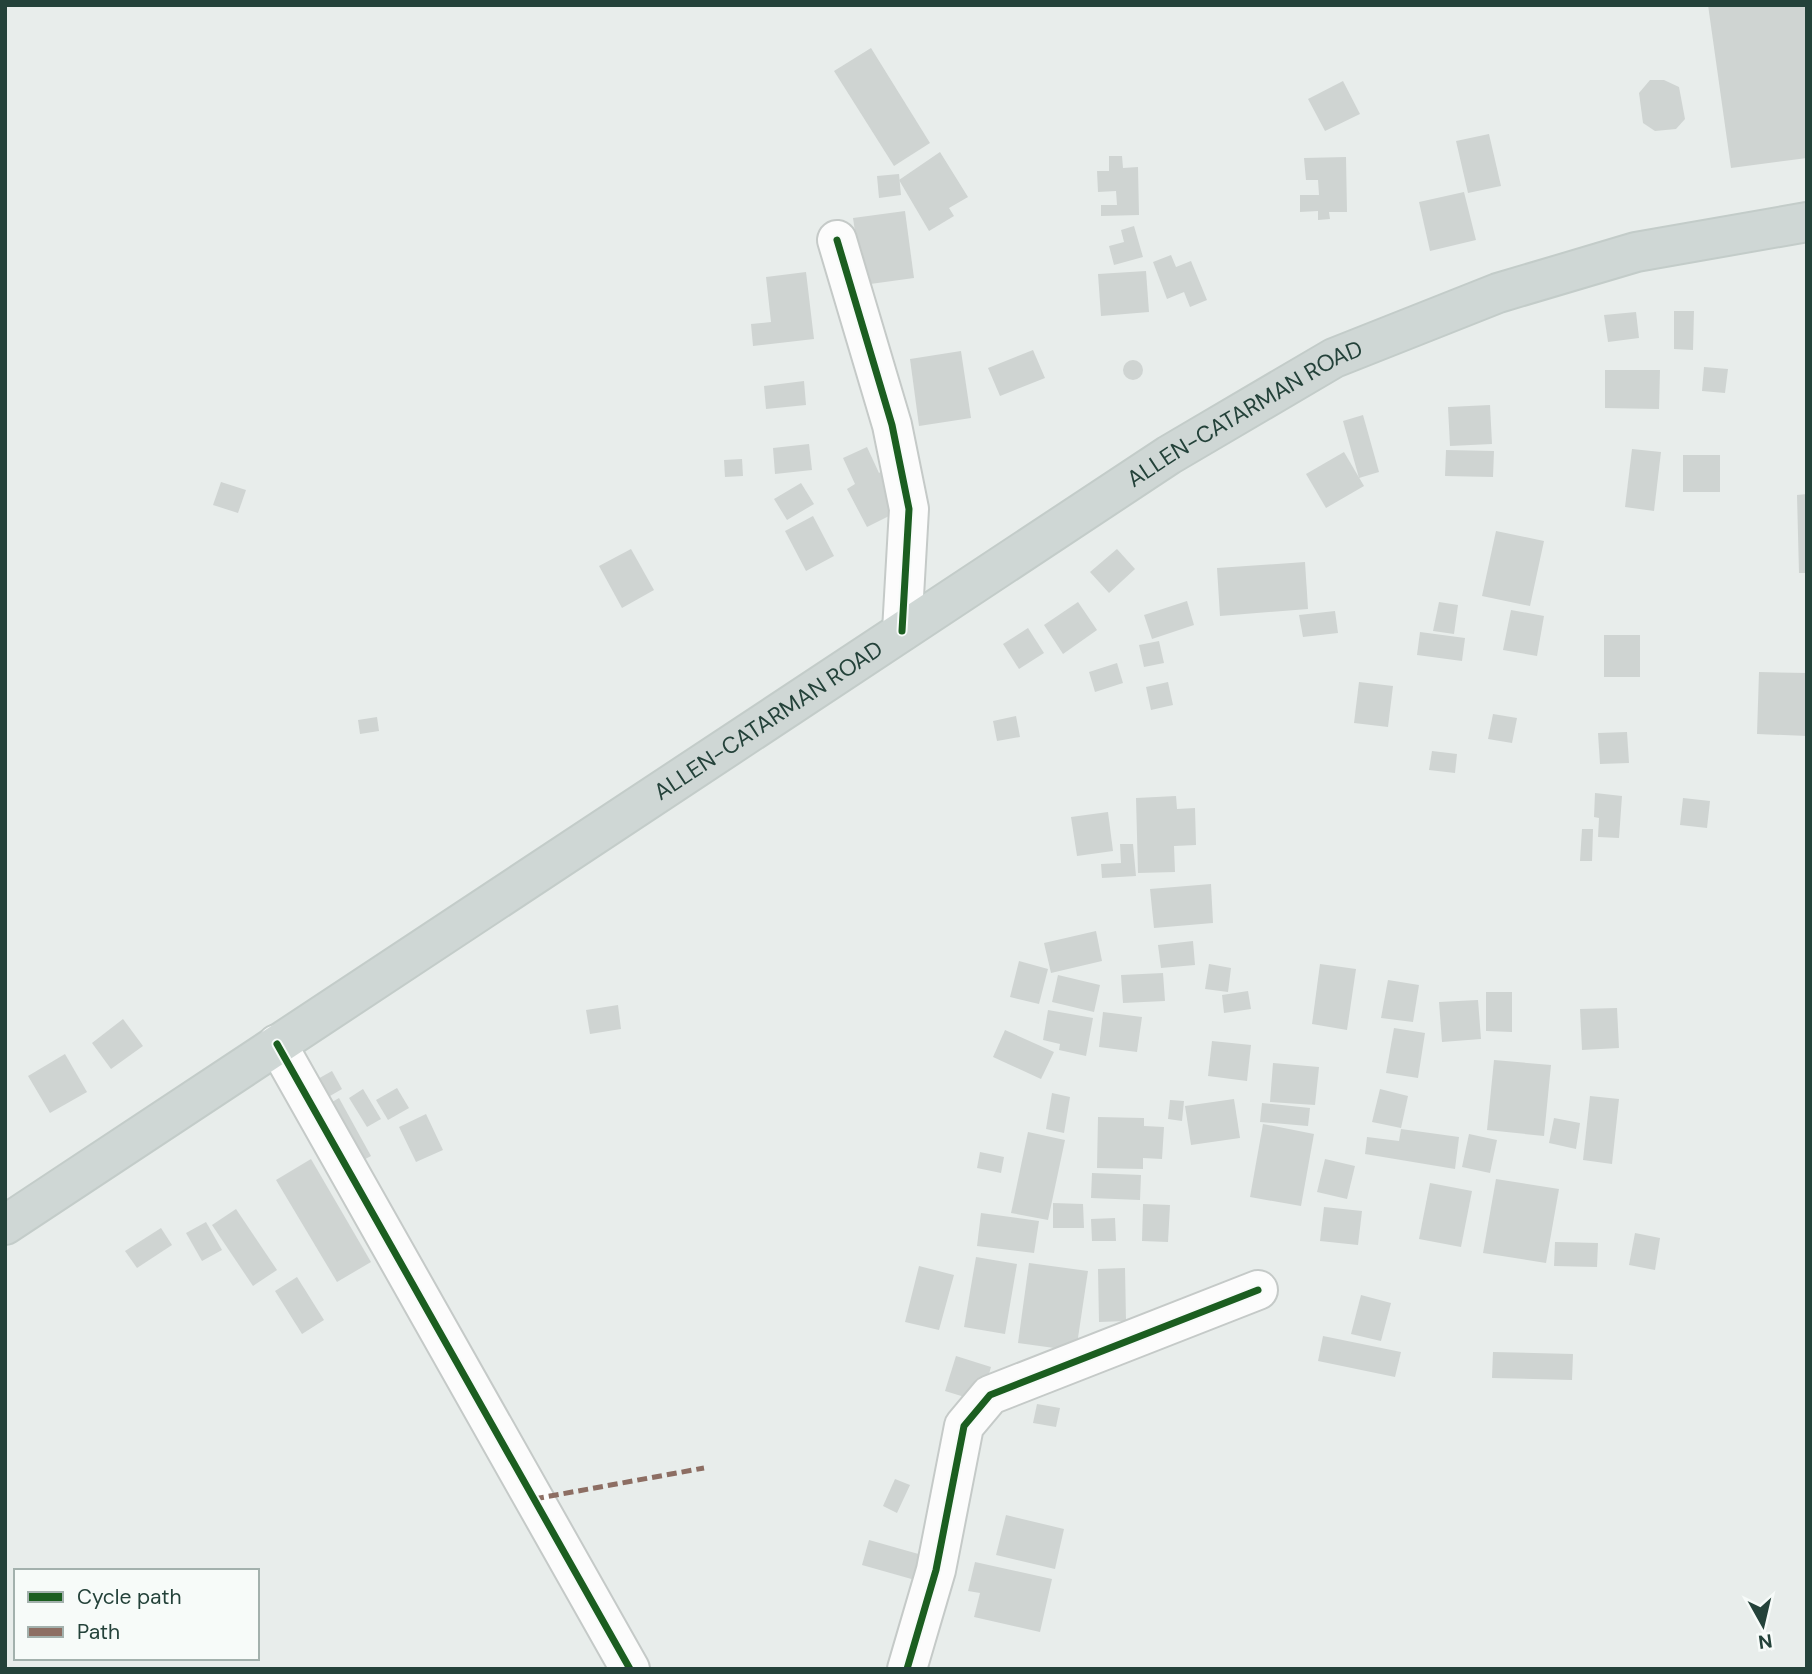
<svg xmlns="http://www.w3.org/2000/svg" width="1812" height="1674" font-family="'DM Sans',sans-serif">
	<rect width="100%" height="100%" fill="#e8edeb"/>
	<g fill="#cfd4d2">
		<polygon points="1708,5 1807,5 1807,158 1731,168"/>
		<polygon points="871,48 930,143 894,166 834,71"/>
		<polygon points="1650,80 1664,80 1679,87 1685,119 1676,129 1655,131 1643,123 1639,93"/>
		<polygon points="1343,81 1360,114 1325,131 1308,99"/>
		<polygon points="1489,134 1501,186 1468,193 1456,141"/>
		<polygon points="940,152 968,197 949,208 954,216 929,231 899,180"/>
		<polygon points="1109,156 1122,156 1123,168 1138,167 1139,215 1101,216 1101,205 1117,205 1116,191 1098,192 1097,171 1109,171"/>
		<polygon points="1346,157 1347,212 1329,212 1330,219 1318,220 1318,211 1300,212 1300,195 1319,195 1318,180 1306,180 1304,158"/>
		<polygon points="899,174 901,195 879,198 877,176"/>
		<polygon points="1464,192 1476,240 1430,251 1419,202"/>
		<polygon points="905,211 914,278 863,285 853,218"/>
		<polygon points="1134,226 1143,257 1114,265 1109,246 1124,242 1121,230"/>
		<polygon points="1171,255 1176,267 1191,261 1207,300 1190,307 1184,292 1167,299 1153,262"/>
		<polygon points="1146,271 1149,312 1101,316 1098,274"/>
		<polygon points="806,272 814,339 753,346 751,324 771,322 766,277"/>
		<polygon points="1674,311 1694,311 1693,350 1674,349"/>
		<polygon points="1636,312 1639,338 1608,342 1604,315"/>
		<polygon points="1033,350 1045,378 1000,396 988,368"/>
		<polygon points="961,351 971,418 919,426 910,359"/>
		<circle cx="1133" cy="370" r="10"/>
		<polygon points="1704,367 1728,369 1725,393 1702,391"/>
		<polygon points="1605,370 1660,370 1659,409 1605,408"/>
		<polygon points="804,381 806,405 766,409 764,386"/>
		<polygon points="1490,405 1492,444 1450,446 1448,407"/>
		<polygon points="1363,415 1379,472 1359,478 1343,421"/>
		<polygon points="809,444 812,470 775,474 773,448"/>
		<polygon points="867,447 879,473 883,470 903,509 867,527 847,489 855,484 843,458"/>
		<polygon points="1632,449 1661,452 1654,511 1625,507"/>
		<polygon points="1446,450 1494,451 1493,477 1445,476"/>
		<polygon points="1344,452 1364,486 1326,508 1306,474"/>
		<rect x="1683" y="455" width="37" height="37"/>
		<polygon points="742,459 743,476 725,477 724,460"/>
		<polygon points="221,482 246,490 238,513 213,505"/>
		<polygon points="801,483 814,504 787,520 774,499"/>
		<polygon points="1807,494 1807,573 1799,573 1797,495"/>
		<polygon points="813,516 834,556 806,571 785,531"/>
		<polygon points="1496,531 1544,541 1530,606 1482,596"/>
		<polygon points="631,549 654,590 622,608 599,566"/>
		<polygon points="1117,549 1135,569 1109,593 1090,572"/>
		<polygon points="1305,562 1308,609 1220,616 1217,568"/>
		<polygon points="1187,601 1194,625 1152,639 1144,615"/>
		<polygon points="1078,602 1097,630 1063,654 1044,625"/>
		<polygon points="1439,602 1458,605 1454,634 1433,631"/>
		<polygon points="1511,610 1544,616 1537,656 1503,650"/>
		<polygon points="1335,611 1338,633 1303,637 1299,615"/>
		<polygon points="1028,628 1044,653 1019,669 1003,644"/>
		<polygon points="1420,632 1465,638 1462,661 1417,655"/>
		<rect x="1604" y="635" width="36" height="42"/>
		<polygon points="1159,641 1164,663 1144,667 1139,645"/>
		<polygon points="1117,663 1123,683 1095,692 1089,672"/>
		<polygon points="1759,672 1807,673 1807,736 1757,734"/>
		<polygon points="1168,682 1173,705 1151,710 1146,687"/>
		<polygon points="1359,682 1393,686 1388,727 1354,723"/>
		<polygon points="1493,714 1517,718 1512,743 1488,739"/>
		<polygon points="1016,716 1020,737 997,741 993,721"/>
		<polygon points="377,717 379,731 360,734 358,720"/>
		<polygon points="1627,732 1629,763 1600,764 1598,733"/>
		<polygon points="1432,751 1457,754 1455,773 1429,770"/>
		<polygon points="1595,793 1622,796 1619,838 1598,837 1599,818 1594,817"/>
		<polygon points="1176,796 1177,809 1195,808 1196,845 1174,846 1175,872 1138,873 1136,798"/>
		<polygon points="1683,798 1710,801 1707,828 1680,825"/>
		<polygon points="1108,812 1113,851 1077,856 1071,817"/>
		<polygon points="1582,829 1593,829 1592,861 1580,861"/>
		<polygon points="1120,844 1133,844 1136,876 1102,878 1101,864 1121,863"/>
		<polygon points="1211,884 1213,923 1154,928 1150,889"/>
		<polygon points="1096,931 1102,961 1051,973 1044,943"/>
		<polygon points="1193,941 1195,965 1161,968 1158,945"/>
		<polygon points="1019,961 1048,969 1039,1004 1010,997"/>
		<polygon points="1209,964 1231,968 1228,992 1205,989"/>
		<polygon points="1320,964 1356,969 1347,1030 1312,1024"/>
		<polygon points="1163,973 1165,1001 1123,1003 1121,975"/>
		<polygon points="1058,975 1100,985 1094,1012 1052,1002"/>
		<polygon points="1388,980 1419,985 1413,1022 1381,1018"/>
		<polygon points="1248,991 1251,1009 1224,1013 1222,995"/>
		<polygon points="1486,992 1512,992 1512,1032 1486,1031"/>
		<polygon points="1478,1000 1481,1039 1442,1042 1439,1002"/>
		<polygon points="618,1005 621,1029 590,1034 586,1010"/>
		<polygon points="1617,1008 1619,1048 1582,1050 1580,1009"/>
		<polygon points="1048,1010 1093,1018 1086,1056 1059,1050 1060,1044 1043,1040"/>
		<polygon points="1103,1012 1142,1017 1137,1052 1099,1047"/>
		<polygon points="123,1019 143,1046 111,1069 92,1043"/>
		<polygon points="1394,1028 1425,1033 1418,1078 1386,1073"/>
		<polygon points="1005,1030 1054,1052 1041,1079 993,1057"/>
		<polygon points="1212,1041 1251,1045 1247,1081 1208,1076"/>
		<polygon points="65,1054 87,1092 50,1113 28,1076"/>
		<polygon points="1494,1060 1551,1065 1544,1136 1487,1130"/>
		<polygon points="1273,1063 1319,1067 1315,1105 1270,1102"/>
		<polygon points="332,1071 342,1089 318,1103 307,1085"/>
		<polygon points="397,1088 409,1108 388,1120 376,1100"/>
		<polygon points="363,1089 381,1119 367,1127 349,1098"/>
		<polygon points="1380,1089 1408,1096 1401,1128 1372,1122"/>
		<polygon points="1052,1093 1070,1097 1064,1133 1046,1129"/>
		<polygon points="1590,1096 1619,1099 1612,1164 1583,1160"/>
		<polygon points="339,1098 371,1156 352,1166 320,1109"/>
		<polygon points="1234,1099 1240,1138 1191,1145 1185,1106"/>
		<polygon points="1170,1100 1184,1101 1182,1121 1168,1119"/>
		<polygon points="1262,1103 1310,1108 1308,1126 1260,1122"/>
		<polygon points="426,1114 443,1150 416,1162 399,1127"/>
		<polygon points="1098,1117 1144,1118 1144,1126 1164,1127 1162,1159 1143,1158 1143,1169 1097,1168"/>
		<polygon points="1554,1118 1580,1123 1576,1149 1549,1143"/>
		<polygon points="1263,1124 1314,1134 1301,1206 1250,1197"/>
		<polygon points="1401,1129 1459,1137 1455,1169 1365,1154 1367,1137 1399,1141"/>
		<polygon points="1028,1132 1065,1140 1048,1220 1011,1213"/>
		<polygon points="1469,1134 1497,1140 1490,1173 1462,1167"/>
		<polygon points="980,1152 1004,1157 1001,1173 977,1168"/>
		<polygon points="311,1159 371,1262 337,1282 276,1180"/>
		<polygon points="1325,1159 1355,1166 1347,1199 1317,1192"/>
		<polygon points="1092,1173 1141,1175 1140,1200 1091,1198"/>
		<polygon points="1496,1179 1559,1189 1546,1263 1483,1253"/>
		<polygon points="1430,1183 1472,1191 1461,1247 1419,1239"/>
		<polygon points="1053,1203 1083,1204 1084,1228 1053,1228"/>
		<polygon points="1143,1204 1170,1205 1168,1242 1142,1241"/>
		<polygon points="1324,1207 1362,1211 1358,1245 1320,1241"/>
		<polygon points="236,1209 277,1270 253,1286 212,1225"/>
		<polygon points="981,1213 1039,1221 1034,1253 977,1246"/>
		<polygon points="1115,1218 1116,1241 1092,1241 1091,1219"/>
		<polygon points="206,1222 222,1250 202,1261 186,1233"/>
		<polygon points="161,1228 172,1245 137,1268 125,1251"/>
		<polygon points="1635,1233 1660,1238 1655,1270 1629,1265"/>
		<polygon points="1555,1242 1598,1243 1597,1267 1554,1266"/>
		<polygon points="976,1257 1017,1264 1005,1334 964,1327"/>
		<polygon points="1029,1263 1088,1271 1076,1351 1018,1343"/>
		<polygon points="919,1266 954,1275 939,1330 905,1322"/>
		<polygon points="1125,1268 1126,1321 1099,1322 1098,1269"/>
		<polygon points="297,1277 324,1320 302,1334 275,1291"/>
		<polygon points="1361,1295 1391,1303 1381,1341 1351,1334"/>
		<polygon points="1323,1336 1401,1352 1395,1377 1318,1361"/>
		<polygon points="1493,1352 1573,1354 1572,1380 1492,1378"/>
		<polygon points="956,1356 991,1367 981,1402 945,1391"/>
		<polygon points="1037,1404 1060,1408 1056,1427 1033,1423"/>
		<polygon points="895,1479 910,1485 897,1513 883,1506"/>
		<polygon points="1006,1515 1064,1529 1055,1569 996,1555"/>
		<polygon points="869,1540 922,1555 915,1580 862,1565"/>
		<polygon points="975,1562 1052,1579 1040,1632 974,1617 980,1593 968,1591"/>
	</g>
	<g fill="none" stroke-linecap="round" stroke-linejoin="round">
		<defs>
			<g id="minor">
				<polyline points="837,240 892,425 909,509 902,631"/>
				<polyline points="277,1044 630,1669"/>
				<polyline points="907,1669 936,1570 964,1426 990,1395 1258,1290"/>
			</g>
			<g id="primary">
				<path id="s1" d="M5,1225l1164,-770 165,-97 164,-65 138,-41 171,-30"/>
			</g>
		</defs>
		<use href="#minor" stroke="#c5cac8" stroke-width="42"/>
		<use href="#primary" stroke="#c3ccc9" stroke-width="42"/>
		<use href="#minor" stroke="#fcfcfc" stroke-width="38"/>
		<use href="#primary" stroke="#cfd7d5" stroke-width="38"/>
		<polyline stroke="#8d6e63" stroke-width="5" stroke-dasharray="10 5" stroke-linecap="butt" points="534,1499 704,1468"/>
		<defs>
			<g id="cycleway">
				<polyline points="837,240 892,425 909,509 902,631"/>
				<polyline points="277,1044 630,1669"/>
				<polyline points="907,1669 936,1570 964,1426 990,1395 1258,1290"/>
			</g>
		</defs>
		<use href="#cycleway" stroke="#f7fbf9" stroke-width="11"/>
		<use href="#cycleway" stroke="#1b5e20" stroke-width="7"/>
	</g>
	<g text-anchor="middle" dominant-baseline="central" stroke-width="7" stroke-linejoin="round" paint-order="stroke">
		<g font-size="23" fill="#24423a" stroke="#f7fbf9">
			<text stroke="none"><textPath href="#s1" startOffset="1482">ALLEN-CATARMAN ROAD</textPath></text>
			<text stroke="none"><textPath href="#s1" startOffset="915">ALLEN-CATARMAN ROAD</textPath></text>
		</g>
	</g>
	<rect width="1812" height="1674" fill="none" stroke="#24423a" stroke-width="14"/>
	<rect x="14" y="1569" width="245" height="91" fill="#f7fbf9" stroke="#a3b1ad" stroke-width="2"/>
	<rect x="28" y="1592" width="35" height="10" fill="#1b5e20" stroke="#a3b1ad" stroke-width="2"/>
	<text x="77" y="1604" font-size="21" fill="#24423a">Cycle path</text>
	<rect x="28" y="1627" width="35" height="10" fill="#8d6e63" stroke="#a3b1ad" stroke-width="2"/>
	<text x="77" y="1639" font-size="21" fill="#24423a">Path</text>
	<g transform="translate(1763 1625) rotate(172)" stroke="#f7fbf9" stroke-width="5" paint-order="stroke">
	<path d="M0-5L12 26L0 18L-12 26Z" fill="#24423a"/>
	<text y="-10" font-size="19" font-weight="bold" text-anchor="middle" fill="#24423a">N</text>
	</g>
</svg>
